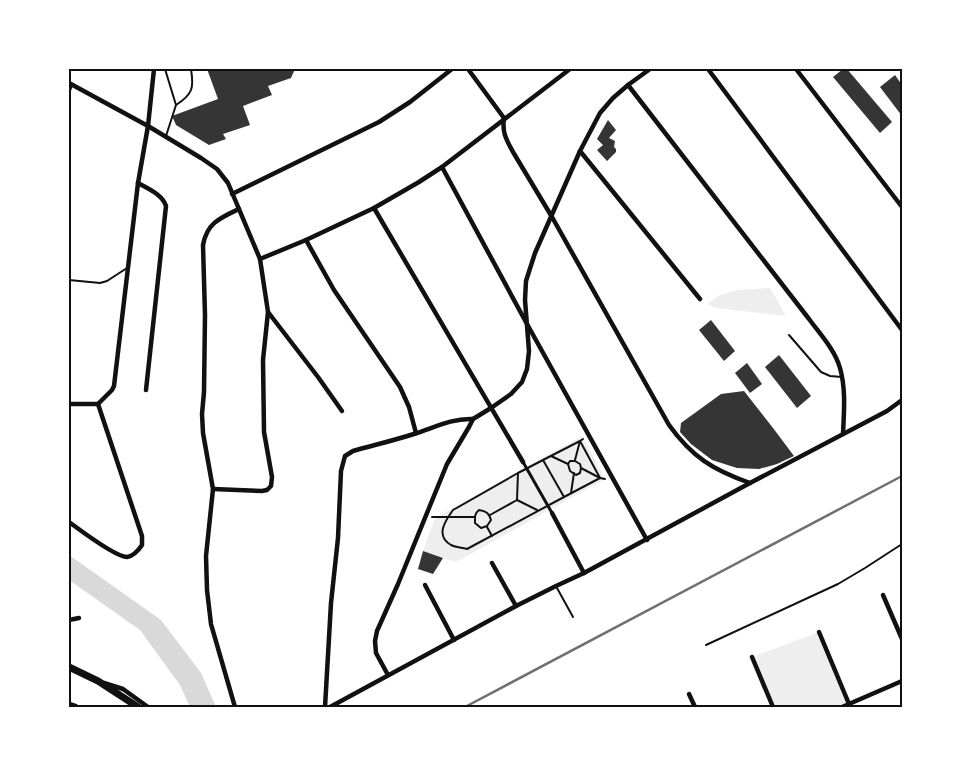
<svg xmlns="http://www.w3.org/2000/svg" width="971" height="776" font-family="Karla,sans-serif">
	<rect width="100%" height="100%" fill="#fff"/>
	<g fill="#eee">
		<polygon points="770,288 786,316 716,308 707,304 720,295 737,290"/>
		<polygon points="582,436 605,479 456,562 423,551 435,518"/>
		<polygon points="819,632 848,701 836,707 773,707 752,657"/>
	</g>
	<polygon fill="#d9d9d9" points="69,555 161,620 201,673 216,707 190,707 180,685 140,630 69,580"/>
	<g fill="#353535">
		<polygon points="207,69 295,69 291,78 268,86 272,95 243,106 250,125 223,134 226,139 209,145 176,125 172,116 218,99"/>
		<polygon points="843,69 847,69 892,122 880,133 833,77"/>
		<polygon points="895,75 902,85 902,116 880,87"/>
		<polygon points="608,120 616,130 609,138 615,141 614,147 616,149 616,152 607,161 597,150 603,145 597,139"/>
		<polygon points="711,320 735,351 724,361 699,330"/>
		<polygon points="779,355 811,396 797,408 765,367"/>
		<polygon points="747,363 762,384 750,393 735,373"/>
		<polygon points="744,391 773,428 794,456 777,464 759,469 737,468 712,460 691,444 680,432 681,423 721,394"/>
		<polygon points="423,551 443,558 433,574 418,569"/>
	</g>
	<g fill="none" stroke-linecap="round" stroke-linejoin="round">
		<g stroke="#111" stroke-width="2">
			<polyline points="583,439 580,441 600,478 605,479"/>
			<polyline points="551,456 568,464 570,471 576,475 580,473 581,468"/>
			<path d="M543,460l21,37 -97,52c-4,-1 -12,-2 -16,-4 -16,-9 -6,-24 2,-35l65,-37z"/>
			<polyline points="543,460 580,441 575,460"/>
			<polyline points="571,493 574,473"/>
			<polyline points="564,497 600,478 581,468 580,464 575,461 570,461 568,464"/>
			<polyline points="517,500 537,510"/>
			<path d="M479,510c7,1 10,3 12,10l-4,6 -6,2 -6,-5c0,-5 -1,-9 4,-13z"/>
			<polyline points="490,515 517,500 518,473"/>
			<polyline points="432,517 474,517"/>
			<polyline points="487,527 492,536"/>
		</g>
		<g stroke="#111" stroke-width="2">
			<polyline points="165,69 176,105"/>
			<polyline points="69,94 72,85"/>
			<path d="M166,136l10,-31c17,-11 18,-17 15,-36"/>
			<polyline points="69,280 100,283 107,281 127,268"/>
			<polyline points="789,335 821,372 830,376 842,377"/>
			<polyline points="557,588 573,617"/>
			<polyline points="706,645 838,584 865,568 902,544"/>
		</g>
		<polyline stroke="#111" stroke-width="3" points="523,462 552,513"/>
		<g stroke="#111" stroke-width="4.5">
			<path d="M468,69l36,49c-2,15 2,21 9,34l39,65 117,208c23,32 44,45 81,58"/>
			<polyline points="708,69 902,330"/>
			<polyline points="796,69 902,207"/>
			<polyline points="69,83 148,126 201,158 217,169 228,183 260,259 268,312 263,360 264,432 272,477 271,486 267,490 262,491 213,489"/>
			<path d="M628,85l181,234c11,15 26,31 31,49 6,21 4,44 3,66"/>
			<polyline points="580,151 700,299"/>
			<polyline points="442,167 527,324 647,540"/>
			<path d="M138,183c10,6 24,11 28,23l-20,184"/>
			<polyline points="232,194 379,122 410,102 452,69"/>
			<polyline points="374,208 523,462"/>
			<polyline points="306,240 334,290 400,387 409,407 416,433"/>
			<polyline points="260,259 306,240 374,208 419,182 442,167 570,69"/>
			<polyline points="268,312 318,377 342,411"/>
			<polyline points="69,404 98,404"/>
			<polyline points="98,404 112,390 114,386 138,183 148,126 154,69"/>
			<polyline points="552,513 584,573"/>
			<path d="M69,522c11,8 46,35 58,35 7,-1 11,-6 15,-12v-9l-44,-132"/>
			<polyline points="492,563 516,606"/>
			<polyline points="425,585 454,640"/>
			<polyline points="883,595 902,639"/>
			<polyline points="69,620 79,618"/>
			<polyline points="819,632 849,704"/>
			<polyline points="752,657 773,707"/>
			<polyline points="388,675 376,653 375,641 377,631 398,584 447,464 469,427 473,419 491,408 511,394 522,382 527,369 529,351 525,300 526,281 535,253 580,151 600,113 613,98 628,85 650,69"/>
			<polyline points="104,683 123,689 148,707"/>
			<polyline points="689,694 695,707"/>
			<path d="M235,707l-24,-83 -4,-34 -1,-34 7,-67 -10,-56 -1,-19 2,-22 1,-77 -2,-70c4,-22 17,-27 36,-36"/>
			<path d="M325,707l6,-104 7,-65 3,-67 4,-15 8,-5c21,-6 43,-11 64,-18 18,-6 36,-15 56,-14"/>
			<polyline points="330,707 516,606 556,586 584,573 750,483 887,411 902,400"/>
			<polyline points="842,707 902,681"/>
		</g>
		<g stroke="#111" stroke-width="7">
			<polyline points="69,667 98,681 138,707"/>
			<polyline points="69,705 75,707"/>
		</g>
		<polyline stroke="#707070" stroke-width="2.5" points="465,707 902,476"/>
	</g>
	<rect width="971" height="776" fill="none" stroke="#ffffff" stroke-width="140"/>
	<rect x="70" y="70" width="831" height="636" fill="none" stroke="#111" stroke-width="2"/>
</svg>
